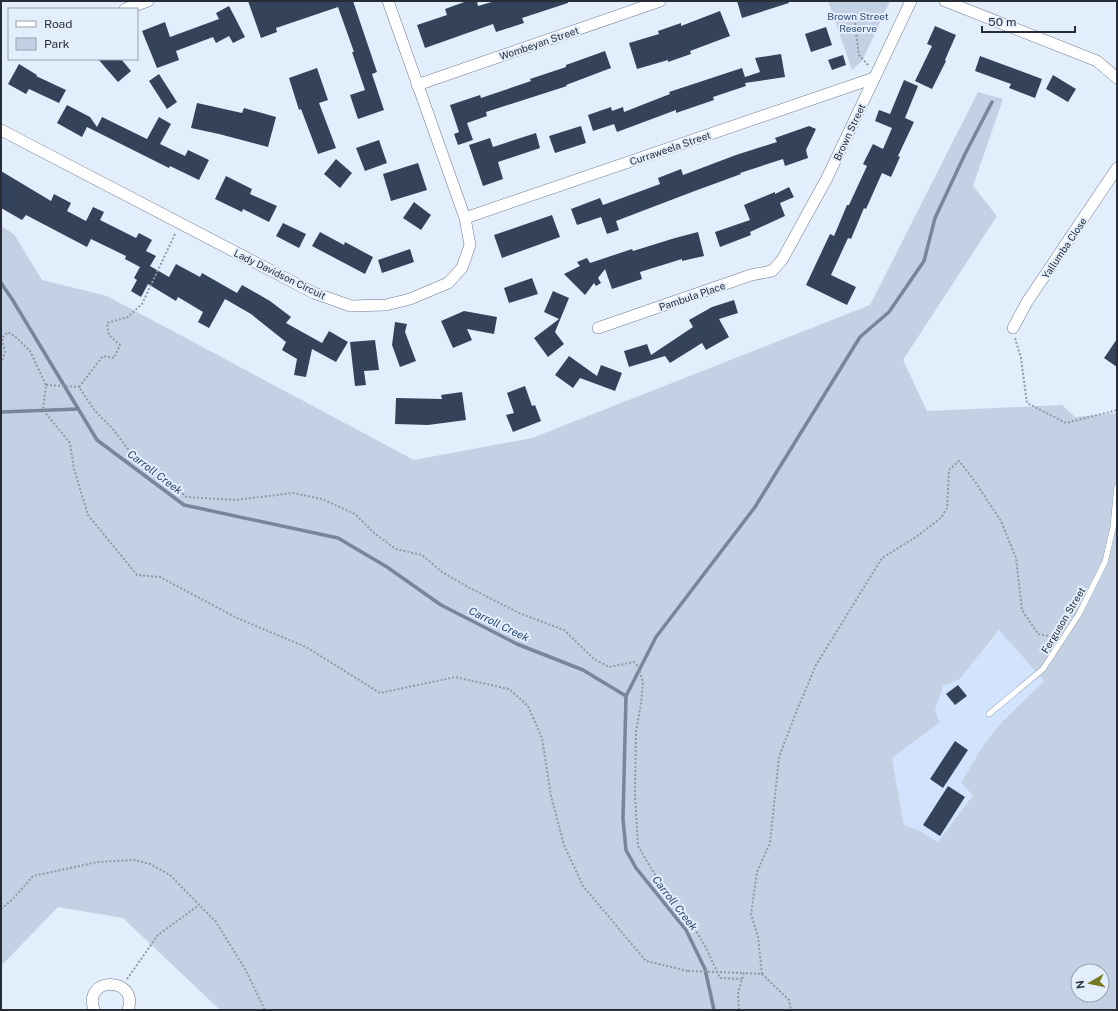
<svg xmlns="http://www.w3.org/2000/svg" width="1118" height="1011" font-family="'Public Sans',sans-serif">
	<rect width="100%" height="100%" fill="#e3eefd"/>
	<polygon fill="#d2e4fd" points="1000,630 1044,681 1003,721 984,744 973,794 938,843 918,830 904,825 892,757 940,722 935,711 943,686 960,679"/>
	<g fill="#c4d1e5" fill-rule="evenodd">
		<polygon points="828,1 890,1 862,61 852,70"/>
		<path d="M978,92l25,7 -30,87 24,30 -94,144 24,51 135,-6 13,12 42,-4v597h-897l-97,-92 -65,-11 -57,59v-740l13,8 28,46 65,16 307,164 118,-22 338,-133zM999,630l45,51 -41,40 -19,23 -23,39 12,12 -35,47 -20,-12 -14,-5 -12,-67 48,-36 -5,-11 8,-25 17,-7zM1078,971h24v24h-24z"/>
	</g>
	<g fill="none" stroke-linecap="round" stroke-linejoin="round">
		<g stroke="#77869a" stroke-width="3.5">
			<polyline points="1,283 12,299 97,440 184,505 338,538 387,567 441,605 517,644 583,670 626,696 623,819 626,850 636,868 686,930 705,969 714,1010"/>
			<polyline points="1,412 78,409"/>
			<polyline points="626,696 656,637 755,507 860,337 889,312 924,261 935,218 965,154 992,102"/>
		</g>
	</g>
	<g fill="#344359">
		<polygon points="248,1 353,1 377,72 372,74 384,110 358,119 350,95 365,90 352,52 354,52 338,7 276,28 277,32 261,38"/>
		<polygon points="467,1 477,1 478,6 495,1 568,1 568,3 522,18 524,23 496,32 493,24 425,48 417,25 447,15 445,9"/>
		<polygon points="737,1 788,1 789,3 742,18"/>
		<polygon points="229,6 245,37 233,43 229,36 216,43 213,37 176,51 179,60 157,68 142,31 165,22 170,37 219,19 216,13"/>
		<polygon points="720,11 730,36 690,51 691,54 668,62 668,60 637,69 629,43 659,34 658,31 681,23 681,26"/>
		<polygon points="935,26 956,35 945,60 946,61 932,89 915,81 932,46 927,44"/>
		<polygon points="826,27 832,45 811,52 805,34"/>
		<polygon points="605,51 611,68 566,85 567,86 486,112 487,116 467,123 473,140 458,145 454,134 459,132 450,105 480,95 481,98 531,81 530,79 566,67 566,65"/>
		<polygon points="781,54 785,77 745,83 746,86 713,97 714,100 676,113 676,110 617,132 614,124 593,131 588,115 611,107 612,111 623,107 624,112 670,94 669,92 742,68 745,77 760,72 755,58"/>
		<polygon points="843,55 846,65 832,70 828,60"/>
		<polygon points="980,56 1042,79 1035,98 1009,88 1011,84 975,71"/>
		<polygon points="98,59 121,59 131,71 118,82"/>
		<polygon points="19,64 37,75 36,76 66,90 59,103 29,89 26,94 8,84"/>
		<polygon points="317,68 328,100 319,103 336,148 318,154 301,109 299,110 289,78"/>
		<polygon points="159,74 177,102 167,109 149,81"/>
		<polygon points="1053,75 1076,89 1068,102 1046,89"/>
		<polygon points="904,80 918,86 905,118 914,122 898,156 900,157 891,177 882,173 866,209 864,208 851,239 848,238 831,275 856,287 847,305 806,285 830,234 834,236 847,205 849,205 867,166 863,164 873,144 883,149 892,128 875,121 879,110 890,114"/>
		<polygon points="197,103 242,113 244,108 276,117 268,147 219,134 191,128"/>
		<polygon points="67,105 90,117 97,127 102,117 147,139 159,117 171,124 160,144 185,156 188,150 209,160 199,180 170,166 169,168 87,127 82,137 57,123"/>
		<polygon points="581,126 586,143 555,153 549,136"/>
		<polygon points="809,126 816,129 806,150 808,158 785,166 783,159 740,173 741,174 692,192 616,221 619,230 607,234 601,217 577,225 571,209 600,198 603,205 660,184 658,178 681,169 683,175 736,155 777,142 775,138"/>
		<polygon points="536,133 540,148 498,162 503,179 483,186 469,145 490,138 493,147"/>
		<polygon points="379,140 387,163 365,171 356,148"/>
		<polygon points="336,159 352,173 340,188 324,174"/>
		<polygon points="418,163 427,190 391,201 383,174"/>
		<polygon points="1,171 51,201 54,194 71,203 67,211 86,221 93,207 104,212 100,220 136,238 139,233 152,240 146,251 156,256 150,266 169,277 176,264 200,277 202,273 237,293 242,285 270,301 291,317 286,323 322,343 329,331 348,342 336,362 312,349 306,377 294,375 297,359 282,350 286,342 251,314 225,299 209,328 198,322 203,312 178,297 176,301 148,284 141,297 131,291 137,280 134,278 140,267 125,259 126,256 91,239 87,247 26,215 22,220 1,208"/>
		<polygon points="226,176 252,189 250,194 277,206 269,222 243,209 242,212 215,199"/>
		<polygon points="789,187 794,197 780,203 785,216 750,232 751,235 720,247 715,232 750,220 744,205 775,192 775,194"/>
		<polygon points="414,202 431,215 421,230 403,218"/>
		<polygon points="552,215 560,237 502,258 494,235"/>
		<polygon points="283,223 306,234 299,248 276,236"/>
		<polygon points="320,232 344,245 345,242 373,257 365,274 312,246"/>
		<polygon points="698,232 704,256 682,261 682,259 640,272 642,279 612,289 605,269 598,278 601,283 596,286 594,283 585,295 564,274 580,266 577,262 587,258 590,263 632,249 633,251 675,238"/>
		<polygon points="410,249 414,262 382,273 378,260"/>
		<polygon points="532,278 538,294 509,303 504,288"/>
		<polygon points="553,291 569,298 555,332 564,344 548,357 534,338 559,319 544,312"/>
		<polygon points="734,300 738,313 719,319 729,337 706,350 702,343 670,363 665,356 629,367 624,351 647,344 651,355 693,327 689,320 712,307"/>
		<polygon points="464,311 497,317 494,334 467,329 472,340 453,348 441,321"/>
		<polygon points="395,322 407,324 405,332 416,361 400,367 392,345"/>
		<polygon points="1117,339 1117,367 1104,358"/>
		<polygon points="375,340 379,370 364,371 366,385 355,386 350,342"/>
		<polygon points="569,356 597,376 601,365 622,373 615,391 580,378 573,388 555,375"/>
		<polygon points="525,386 532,406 535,405 541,421 513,432 506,415 514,413 507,393"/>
		<polygon points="462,392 466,420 428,425 395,424 396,398 442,399 441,395"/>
		<polygon points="958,685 967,696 955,705 946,694"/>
		<polygon points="955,741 968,750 943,788 930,779"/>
		<polygon points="948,786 965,797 940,836 923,825"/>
	</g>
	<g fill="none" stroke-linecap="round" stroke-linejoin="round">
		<defs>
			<polyline id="service" points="989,714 1043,669 1079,614 1105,562 1113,528 1117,487"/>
			<g id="minor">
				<polyline points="945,1 1097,61 1117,78"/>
				<polyline points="125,9 148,1"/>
				<polyline points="417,85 660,1"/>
				<polyline points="1,130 314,293 351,306 386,305 410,299 448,283 462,268 470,245 465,218 388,1"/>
				<polyline points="465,218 874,78"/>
				<polyline points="598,328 751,275 772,271 782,260 827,178 911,1"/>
				<polyline points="1013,328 1027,302 1117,168"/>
				<path d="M94,1010c-12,-35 46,-33 34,0"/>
			</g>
		</defs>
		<use href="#service" stroke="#6b7b91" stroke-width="6"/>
		<use href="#minor" stroke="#6b7b91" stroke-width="12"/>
		<g stroke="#9099a6" stroke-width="2" stroke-dasharray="2 2" stroke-linecap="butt">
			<polyline points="856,15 855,26 859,55 868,65"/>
			<polyline points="175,234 142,304 128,317 107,323 109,335 120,345 114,358 103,356 79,387 95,411 113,429 137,461 187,497 235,500 293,493 322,499 355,514 374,533 396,549 422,555 442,572 468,587 519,613 564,630 594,659 609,667 634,662 638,666 643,682 641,704 636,731 635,794 638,846 654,873 670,894 695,929 706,948 720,978 742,979"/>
			<polyline points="1015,338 1021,358 1027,403 1066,423 1117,410"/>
			<polyline points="1,364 5,352 2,338 8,332 17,338 30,351 46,385 43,410 70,443 74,469 88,515 137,575 160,577 237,618 306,647 380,693 455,677 509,689 528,706 542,738 551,796 564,845 583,886 646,961 688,971"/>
			<polyline points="46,385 79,387"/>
			<polyline points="1,909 13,899 33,876 98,862 134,860 150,864 170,875 216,922 245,969 265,1010"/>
			<polyline points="762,974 758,937 751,914 757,872 770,843 779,757 797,710 816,665 882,558 916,537 941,518 947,508 949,470 959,461 974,480 1001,521 1016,558 1022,610 1038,634 1054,637"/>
			<polyline points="762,974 789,1000 791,1010"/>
			<polyline points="127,979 158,935 199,905"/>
			<polyline points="739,1010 738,993 744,973 762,974"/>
		</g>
		<use href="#service" stroke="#fff" stroke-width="5.5"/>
		<use href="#minor" stroke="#fff" stroke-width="11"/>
		<polyline stroke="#9099a6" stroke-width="2" stroke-dasharray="2 2" stroke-linecap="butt" points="688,971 744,973"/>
	</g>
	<g text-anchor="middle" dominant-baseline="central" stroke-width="4" stroke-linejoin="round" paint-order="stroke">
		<g font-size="10" fill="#334d73" stroke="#e3eefd">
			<text x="858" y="16">Brown Street<tspan x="858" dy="12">Reserve</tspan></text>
		</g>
		<g font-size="10" fill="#262d36" stroke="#e3eefd">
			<text transform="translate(539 43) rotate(-19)">Wombeyan Street</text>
			<text transform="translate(849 132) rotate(-65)">Brown Street</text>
			<text transform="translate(670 148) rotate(-19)">Curraweela Street</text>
			<text transform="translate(1064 248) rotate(-56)">Yallumba Close</text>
			<text transform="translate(280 274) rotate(26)">Lady Davidson Circuit</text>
			<text transform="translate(692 296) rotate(-19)">Pambula Place</text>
			<text transform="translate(1063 620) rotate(-59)">Ferguson Street</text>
		</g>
		<g font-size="11" font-style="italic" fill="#2e486e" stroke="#e3eefd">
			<text transform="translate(155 472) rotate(37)">Carroll Creek</text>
			<text transform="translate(499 624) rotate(26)">Carroll Creek</text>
			<text transform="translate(675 903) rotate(52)">Carroll Creek</text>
		</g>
	</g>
	<rect width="1118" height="1011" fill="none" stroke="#262d36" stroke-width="4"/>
	<rect x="8" y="8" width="130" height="52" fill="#e3eefd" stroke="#97a1ad"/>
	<rect x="16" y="21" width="20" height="6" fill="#ffffff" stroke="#97a1ad"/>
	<text x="44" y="28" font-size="12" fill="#262d36">Road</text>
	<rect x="16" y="38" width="20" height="12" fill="#c4d1e5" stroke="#97a1ad"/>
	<text x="44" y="48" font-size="12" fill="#262d36">Park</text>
	<g transform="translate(1090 983) rotate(261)"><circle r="19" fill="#e3eefd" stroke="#97a1ad"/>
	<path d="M0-3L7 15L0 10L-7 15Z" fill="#777922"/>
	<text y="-6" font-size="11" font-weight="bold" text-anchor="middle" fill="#262d36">N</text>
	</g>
	<path d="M982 26v6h93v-6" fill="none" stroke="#262d36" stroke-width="2"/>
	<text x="988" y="26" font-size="12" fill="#262d36" stroke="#e3eefd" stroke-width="3" paint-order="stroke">50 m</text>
</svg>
